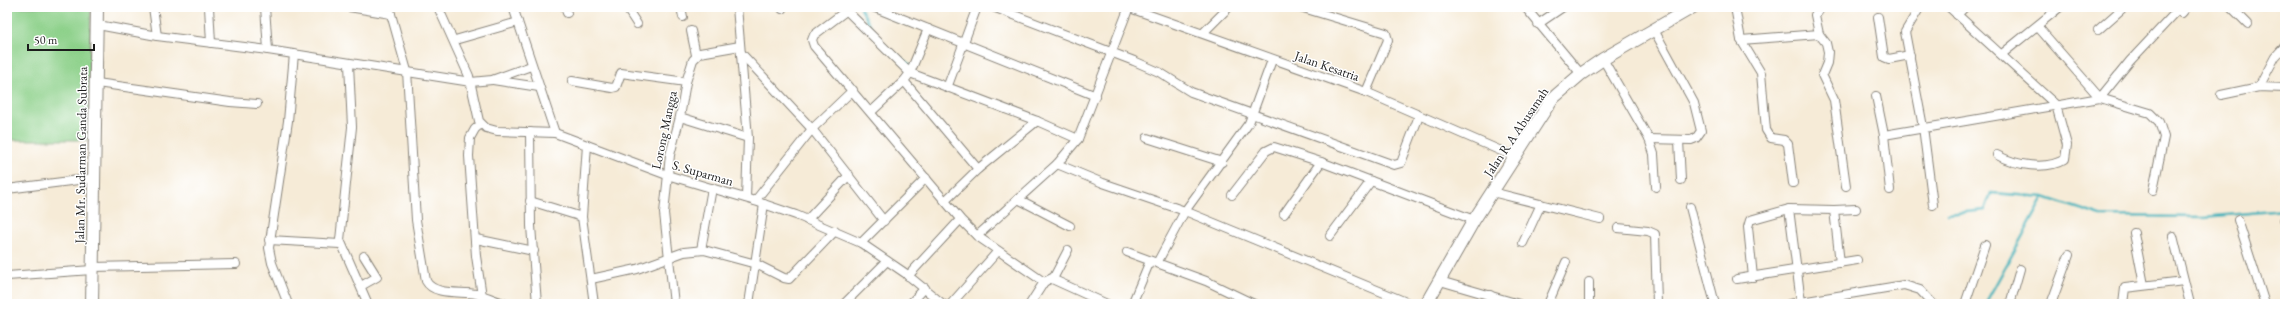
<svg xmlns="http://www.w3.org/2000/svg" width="2292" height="311" font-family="'EB Garamond',serif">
	<rect width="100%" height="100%" fill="#fff"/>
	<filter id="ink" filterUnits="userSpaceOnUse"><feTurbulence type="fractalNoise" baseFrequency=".025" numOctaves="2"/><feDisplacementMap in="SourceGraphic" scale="8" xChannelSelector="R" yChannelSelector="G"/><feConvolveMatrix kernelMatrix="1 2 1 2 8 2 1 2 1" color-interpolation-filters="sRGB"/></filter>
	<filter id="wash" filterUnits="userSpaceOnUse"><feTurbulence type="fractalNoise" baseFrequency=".012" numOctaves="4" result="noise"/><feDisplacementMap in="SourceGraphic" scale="16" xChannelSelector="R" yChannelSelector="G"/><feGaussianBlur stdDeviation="0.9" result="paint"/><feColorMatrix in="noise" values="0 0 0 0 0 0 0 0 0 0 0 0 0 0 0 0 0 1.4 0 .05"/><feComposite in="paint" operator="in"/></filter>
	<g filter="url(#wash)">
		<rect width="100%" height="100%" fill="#f6ebd7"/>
		<polygon fill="#8cd089" stroke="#547652" points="7,7 91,7 88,140 7,140"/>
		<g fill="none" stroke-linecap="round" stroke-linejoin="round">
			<g stroke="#43b3bc" stroke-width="2.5">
				<polyline points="861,9 875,34"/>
				<polyline points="895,54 910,65"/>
				<polyline points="1948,214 1985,210 1991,193 2044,197 2101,216 2203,217 2285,210"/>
				<polyline points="1985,304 2044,197"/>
			</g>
		</g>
	</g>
	<g filter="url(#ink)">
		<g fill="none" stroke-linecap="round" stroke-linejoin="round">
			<defs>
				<g id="street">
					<polyline points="153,7 157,36"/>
					<polyline points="209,7 211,43"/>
					<polyline points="265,7 268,50"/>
					<polyline points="349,7 391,14"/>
					<path d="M389,7l18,64 9,149 10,61c8,15 36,10 50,13 10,2 20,7 30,10"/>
					<polyline points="438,7 469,76 479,121 486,128 497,131 555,133 667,175 755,201 796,215 861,243 905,273 943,304"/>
					<polyline points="513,7 555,133"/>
					<polyline points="565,7 567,13"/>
					<polyline points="626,7 637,24"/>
					<polyline points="681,7 683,17"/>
					<polyline points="737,7 748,138 746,198"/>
					<polyline points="851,7 814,35 812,40 814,46 961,220 977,236 1044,282"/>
					<polyline points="873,7 1096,96"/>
					<polyline points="993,7 1134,61 1159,72 1191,92 1394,165 1401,163 1419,116"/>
					<polyline points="1127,7 1366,92 1515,157"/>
					<polyline points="1300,7 1386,33 1388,40 1366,92"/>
					<polyline points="1525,7 1581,74"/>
					<polyline points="1735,7 1741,40 1761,73 1766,130 1771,138 1784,140 1788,144 1793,183"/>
					<polyline points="1920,7 1905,32 1923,127 1933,205"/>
					<path d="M1949,7l107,98 11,40 -2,14c-19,12 -50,6 -68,-4"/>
					<polyline points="2172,7 2182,13 2187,7"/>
					<polyline points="2231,7 2248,24"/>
					<polyline points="782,9 783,7"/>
					<polyline points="847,11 910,73 904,81 978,169"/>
					<polyline points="1957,15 1965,7"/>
					<polyline points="1878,17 1884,57 1889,59 1910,55"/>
					<polyline points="1538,24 1563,7"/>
					<polyline points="98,25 157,36 268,50 471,82 492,80 531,66"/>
					<polyline points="2038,27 2100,98"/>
					<polyline points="928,29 910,73 1037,121 1078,139"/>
					<polyline points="2098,30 2124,7"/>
					<polyline points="691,31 696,55"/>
					<polyline points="1203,33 1229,7"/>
					<polyline points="1819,34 1826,43 1828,52 1827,63 1822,75 1834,100 1846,186"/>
					<polyline points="455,40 518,22"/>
					<polyline points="1741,40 1819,34 1815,15 1821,7"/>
					<polyline points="741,53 812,129 884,221"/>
					<polyline points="2002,54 2060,7"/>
					<polyline points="1603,59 1649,139 1654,154 1656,187"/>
					<polyline points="349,64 352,127 340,240 368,304"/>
					<polyline points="493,80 539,87"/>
					<polyline points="572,81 612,88 616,87 621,73 686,82"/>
					<polyline points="97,83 230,102 257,104"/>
					<polyline points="2259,87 2275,57 2285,46"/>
					<polyline points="947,88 977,7"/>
					<polyline points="2221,95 2259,87 2285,88"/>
					<polyline points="1876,96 1884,135 1890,190"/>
					<polyline points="2100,98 2130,61 2177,11"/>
					<polyline points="871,112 904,81"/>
					<polyline points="680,117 748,138"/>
					<polyline points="530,132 531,226 537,304"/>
					<polyline points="1884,135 2100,98 2150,113 2159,122 2164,137 2153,190"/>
					<polyline points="1147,138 1222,162"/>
					<polyline points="1649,139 1691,140 1696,138 1701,131 1694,103 1654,30"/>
					<polyline points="1679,140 1681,180"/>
					<polyline points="587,145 582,217 594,304"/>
					<polyline points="1057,164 1103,183 1185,211 1411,304"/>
					<polyline points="7,189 94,178"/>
					<polyline points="1492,192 1600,219"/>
					<polyline points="1232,195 1266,151 1274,147 1321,162 1474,220"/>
					<polyline points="1018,199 1070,226"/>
					<polyline points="530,201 582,217"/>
					<polyline points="755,201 812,129 853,90"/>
					<polyline points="945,201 978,169 1037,121"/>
					<polyline points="1690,207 1715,304"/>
					<polyline points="1789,209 1801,302"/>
					<polyline points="1834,210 1856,209"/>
					<polyline points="1284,214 1321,162"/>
					<polyline points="807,220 849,175"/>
					<polyline points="2238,220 2265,304"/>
					<polyline points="2284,220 2285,223"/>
					<polyline points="1618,228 1648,231 1655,234 1657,304"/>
					<polyline points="2134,233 2144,285"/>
					<polyline points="977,236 1057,164 1078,139 1129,7"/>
					<polyline points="1330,236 1371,181"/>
					<polyline points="2173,236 2190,304"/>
					<polyline points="476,239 534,251"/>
					<polyline points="269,240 340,244"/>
					<polyline points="861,243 926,178"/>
					<polyline points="1523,243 1541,204"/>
					<polyline points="701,250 712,188"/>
					<polyline points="1127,252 1206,281 1254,304"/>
					<polyline points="1157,263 1185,211 1249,123 1272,60"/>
					<polyline points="92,267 236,264"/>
					<polyline points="7,276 92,270"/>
					<polyline points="908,276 958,222"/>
					<polyline points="1753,277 1748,227 1750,220 1789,209 1834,210 1840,263"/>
					<polyline points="591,279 637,269 684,252 704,250 756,264 784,278 789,279 835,231"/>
					<polyline points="1052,279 1107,304"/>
					<polyline points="1737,279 1857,260"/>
					<polyline points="1440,281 1519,304"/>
					<polyline points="361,286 377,277 364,256"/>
					<polyline points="288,304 272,263 269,248 288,121 294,54"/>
					<polyline points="480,304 482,296 476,256 469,156 470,138 475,129 481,124"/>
					<polyline points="674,304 664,213 670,155 680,117 686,82 693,60 700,53 740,46"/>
					<polyline points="749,304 764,204"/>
					<polyline points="844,304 887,261"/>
					<polyline points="910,304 925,288"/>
					<polyline points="951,304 998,251"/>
					<polyline points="1030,304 1044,282 1054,277 1068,250"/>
					<polyline points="1132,304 1150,261"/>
					<polyline points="1489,304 1490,295"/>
					<polyline points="1548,304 1566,262"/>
					<polyline points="1589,304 1589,282"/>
					<polyline points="1789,304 1904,285 1920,290 1933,304"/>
					<polyline points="1965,304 1985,245"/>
					<polyline points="2010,304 2020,269"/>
					<polyline points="2051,304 2069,255"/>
					<polyline points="2123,304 2125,288 2184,281"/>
				</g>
				<g id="secondary">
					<polyline points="92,304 97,7"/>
					<polyline points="1426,304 1474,220 1552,99 1581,74 1603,59 1693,7"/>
				</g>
			</defs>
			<use href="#street" stroke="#89847a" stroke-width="10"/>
			<use href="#secondary" stroke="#89847a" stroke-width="14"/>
			<use href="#street" stroke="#fff" stroke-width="8"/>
			<use href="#secondary" stroke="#fff" stroke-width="12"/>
		</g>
	</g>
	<g text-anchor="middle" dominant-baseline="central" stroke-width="3" stroke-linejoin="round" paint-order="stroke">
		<g font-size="13" fill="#1c1c1c" stroke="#fff">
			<text transform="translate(1327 66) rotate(19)">Jalan Kesatria</text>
			<text transform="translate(664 130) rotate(-78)">Lorong Mangga</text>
			<text transform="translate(1516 132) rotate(-56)">Jalan R A Abusamah</text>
			<text transform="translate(81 155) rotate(-89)">Jalan Mr. Sudarman Ganda Subrata</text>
			<text transform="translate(703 173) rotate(16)">S. Suparman</text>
		</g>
	</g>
	<rect width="2292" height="311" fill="none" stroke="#fff" stroke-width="24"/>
	<path d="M28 44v6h66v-6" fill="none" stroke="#1c1c1c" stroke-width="2"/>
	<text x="34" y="44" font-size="12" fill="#1c1c1c" stroke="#ffffff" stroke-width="3" paint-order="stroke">50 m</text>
</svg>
